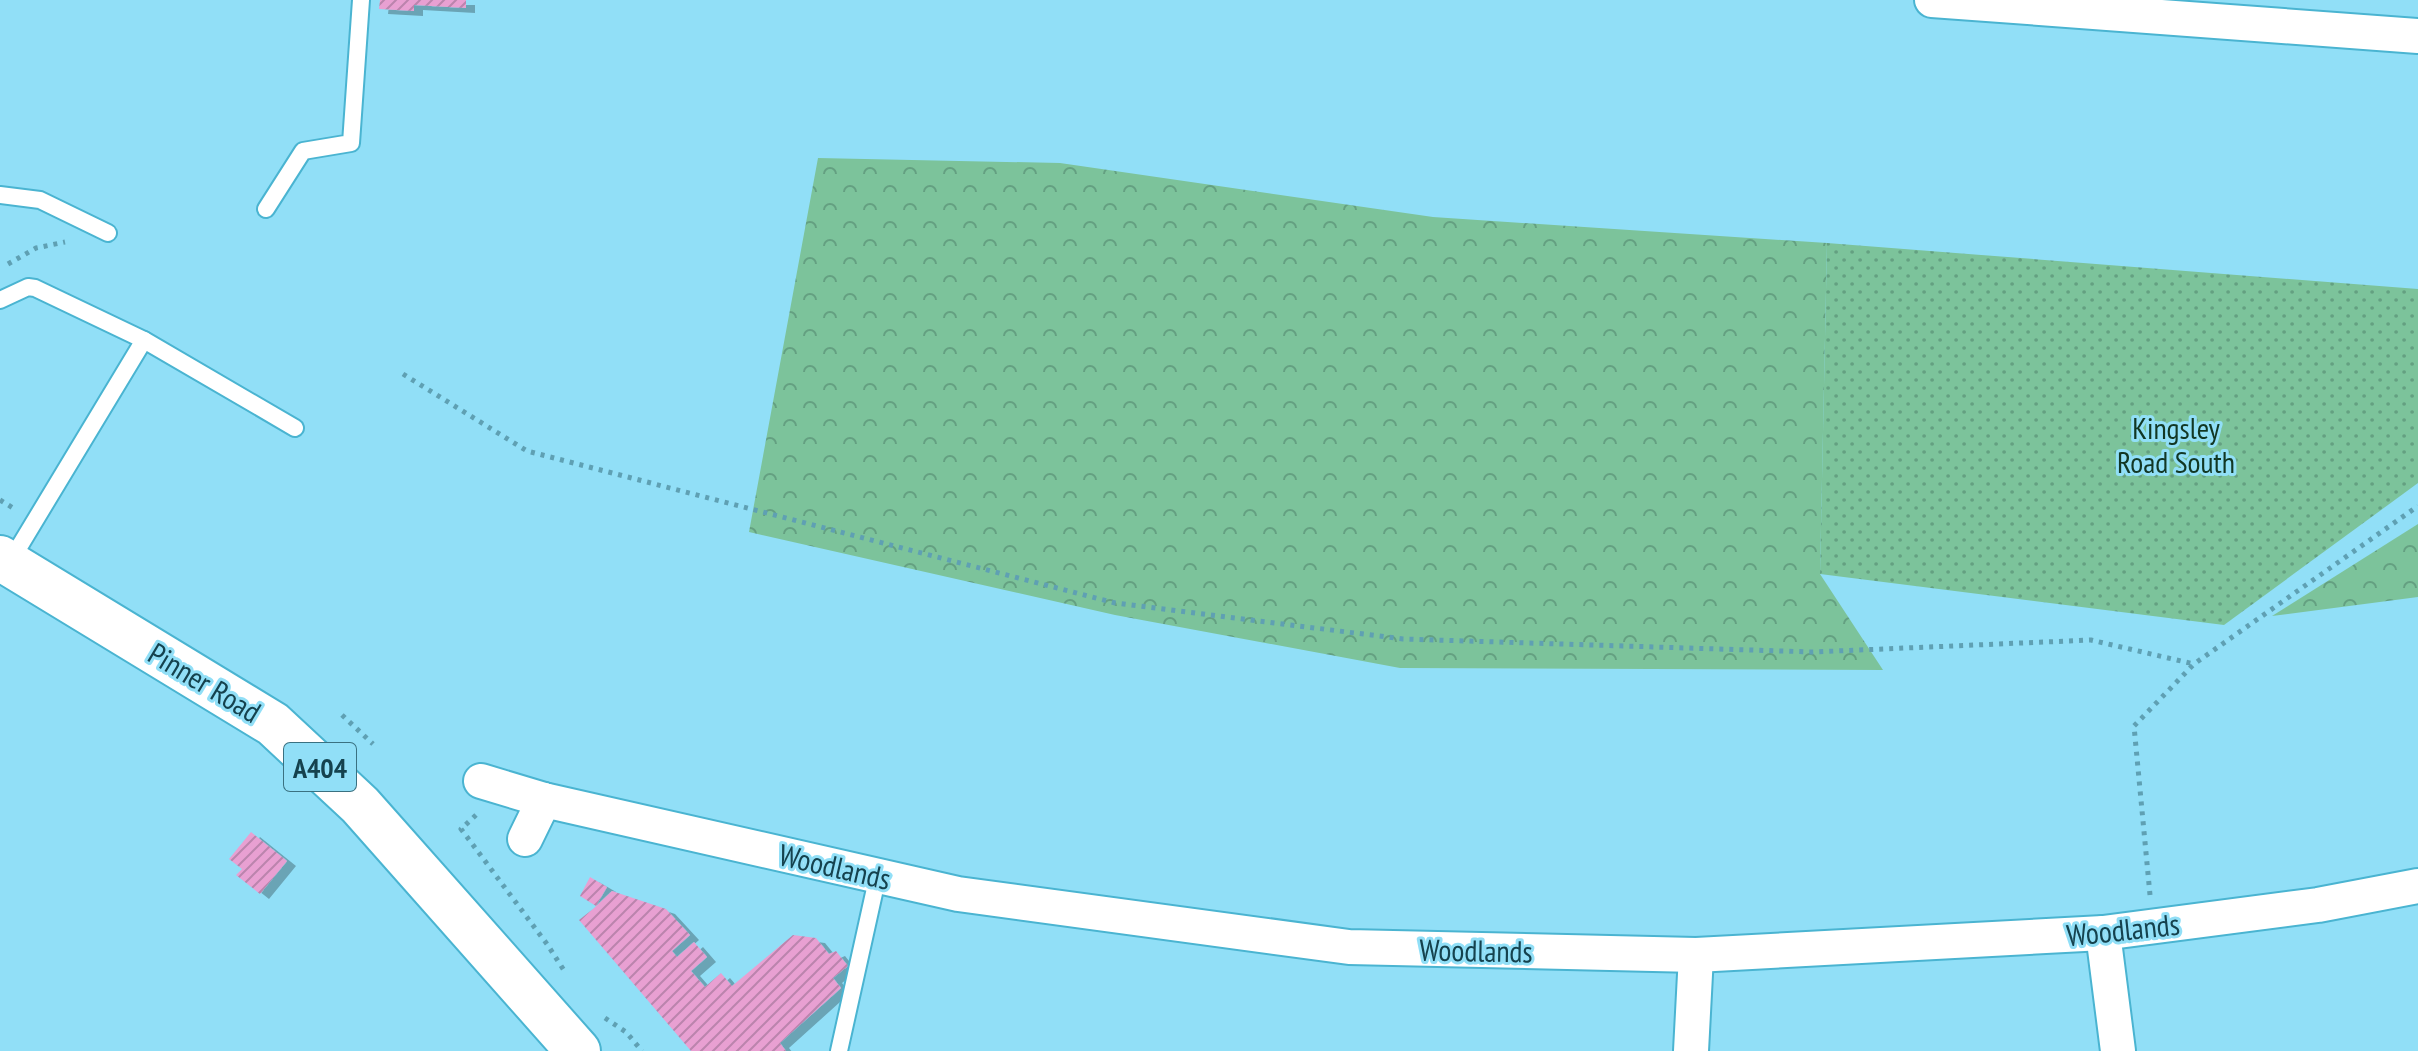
<svg xmlns="http://www.w3.org/2000/svg" width="2418" height="1051" font-family="'PT Sans Narrow',sans-serif">
	<defs>
		<pattern id="forest-crowns" width="20" height="18" patternUnits="userSpaceOnUse" patternTransform="scale(2)"><rect width="20" height="18" fill="#7cc39b"/><path d="M2 6a3 3 0 1 1 6 0M12 15a3 3 0 1 1 6 0" fill="none" stroke="#64a081"/></pattern>
		<pattern id="garden-dots" width="8" height="8" patternUnits="userSpaceOnUse" patternTransform="scale(2)"><rect width="8" height="8" fill="#7cc39b"/><path d="M2 2h.1M6 6h.1" fill="none" stroke="#64a081" stroke-width="1.8" stroke-linecap="round"/></pattern>
		<pattern id="building-hatch" width="6" height="6" patternUnits="userSpaceOnUse" patternTransform="scale(2)"><rect width="6" height="6" fill="#e8a0d2"/><path d="M-1 1l2-2M0 6l6-6M5 7l2-2" fill="none" stroke="#bb84ad"/></pattern>
		<filter id="shadow"><feDropShadow dx="9" dy="5" stdDeviation="0" flood-color="#0004"/></filter>
	</defs>
	<rect width="100%" height="100%" fill="#91dff7"/>
	<g fill="url(#forest-crowns)">
		<polygon points="818,158 1060,163 1433,217 1827,243 1820,574 1883,670 1400,668 1115,615 749,532"/>
		<polygon points="2418,524 2418,597 2272,616"/>
	</g>
	<polygon fill="url(#garden-dots)" points="1827,243 2418,289 2418,483 2224,625 1820,574"/>
	<g fill="url(#building-hatch)" filter="url(#shadow)">
		<polygon points="380,0 466,0 466,8 414,5 414,11 379,9"/>
		<polygon points="251,832 287,861 260,894 236,875 242,869 229,859"/>
		<polygon points="590,877 607,887 596,906 580,896"/>
		<polygon points="612,891 666,909 690,935 672,951 677,957 694,942 707,957 691,971 705,987 721,973 732,986 793,935 816,938 829,954 836,951 848,966 833,978 841,988 780,1043 786,1051 691,1051 579,920 593,909"/>
	</g>
	<g fill="none" stroke-linecap="round" stroke-linejoin="round">
		<defs>
			<g id="service">
				<polyline points="0,195 40,200 108,233"/>
				<polyline points="266,209 303,151 351,143 361,0"/>
				<polyline points="0,300 28,287 35,288 144,340 10,562"/>
				<polyline points="144,340 295,428"/>
				<polyline points="839,1051 878,875"/>
			</g>
			<g id="minor">
				<polyline points="1932,0 2418,36"/>
				<polyline points="481,781 544,800 958,894 1349,947 1696,955 2103,933 2318,905 2418,886"/>
				<polyline points="525,839 544,800"/>
				<polyline points="2103,933 2118,1051"/>
				<polyline points="1691,1051 1696,955"/>
			</g>
			<polyline id="primary" points="0,558 273,724 360,805 578,1051"/>
		</defs>
		<use href="#service" stroke="#4ab4d1" stroke-width="20"/>
		<use href="#minor" stroke="#4ab4d1" stroke-width="38"/>
		<use href="#primary" stroke="#4ab4d1" stroke-width="48"/>
		<g stroke="#5fa0b3" stroke-width="5" stroke-dasharray="4 6" stroke-linecap="butt">
			<polyline points="8,264 36,248 65,242"/>
			<polyline points="403,374 527,451 1115,603 1403,639 1813,652 2091,640 2194,664"/>
			<polyline points="0,500 13,508"/>
			<polyline points="342,715 373,744"/>
			<polyline points="476,815 461,829 547,944 565,972"/>
			<polyline points="2150,895 2134,726 2194,664 2418,506"/>
			<polyline points="605,1018 626,1032 642,1051"/>
		</g>
		<use href="#service" stroke="#fff" stroke-width="16"/>
		<use href="#minor" stroke="#fff" stroke-width="34"/>
		<use href="#primary" stroke="#fff" stroke-width="44"/>
	</g>
	<g text-anchor="middle" dominant-baseline="central" stroke-width="6" stroke-linejoin="round" paint-order="stroke">
		<rect fill="#91dff7" stroke="#3a7181" stroke-width="2" x="284" y="743" width="72" height="48" rx="6"/>
		<g font-size="28" font-weight="bold" fill="#15424e">
			<text x="320" y="767">A404</text>
		</g>
		<g font-size="30" fill="#123724" stroke="#91dff7">
			<text x="2176" y="427">Kingsley<tspan x="2176" dy="34">Road South</tspan></text>
		</g>
		<g font-size="30" fill="#15424e" stroke="#91dff7">
			<text transform="translate(205 682) rotate(31)">Pinner Road</text>
			<text transform="translate(835 866) rotate(13)">Woodlands</text>
			<text transform="translate(2123 929) rotate(-6)">Woodlands</text>
			<text transform="translate(1476 950) rotate(1)">Woodlands</text>
		</g>
	</g>
</svg>
